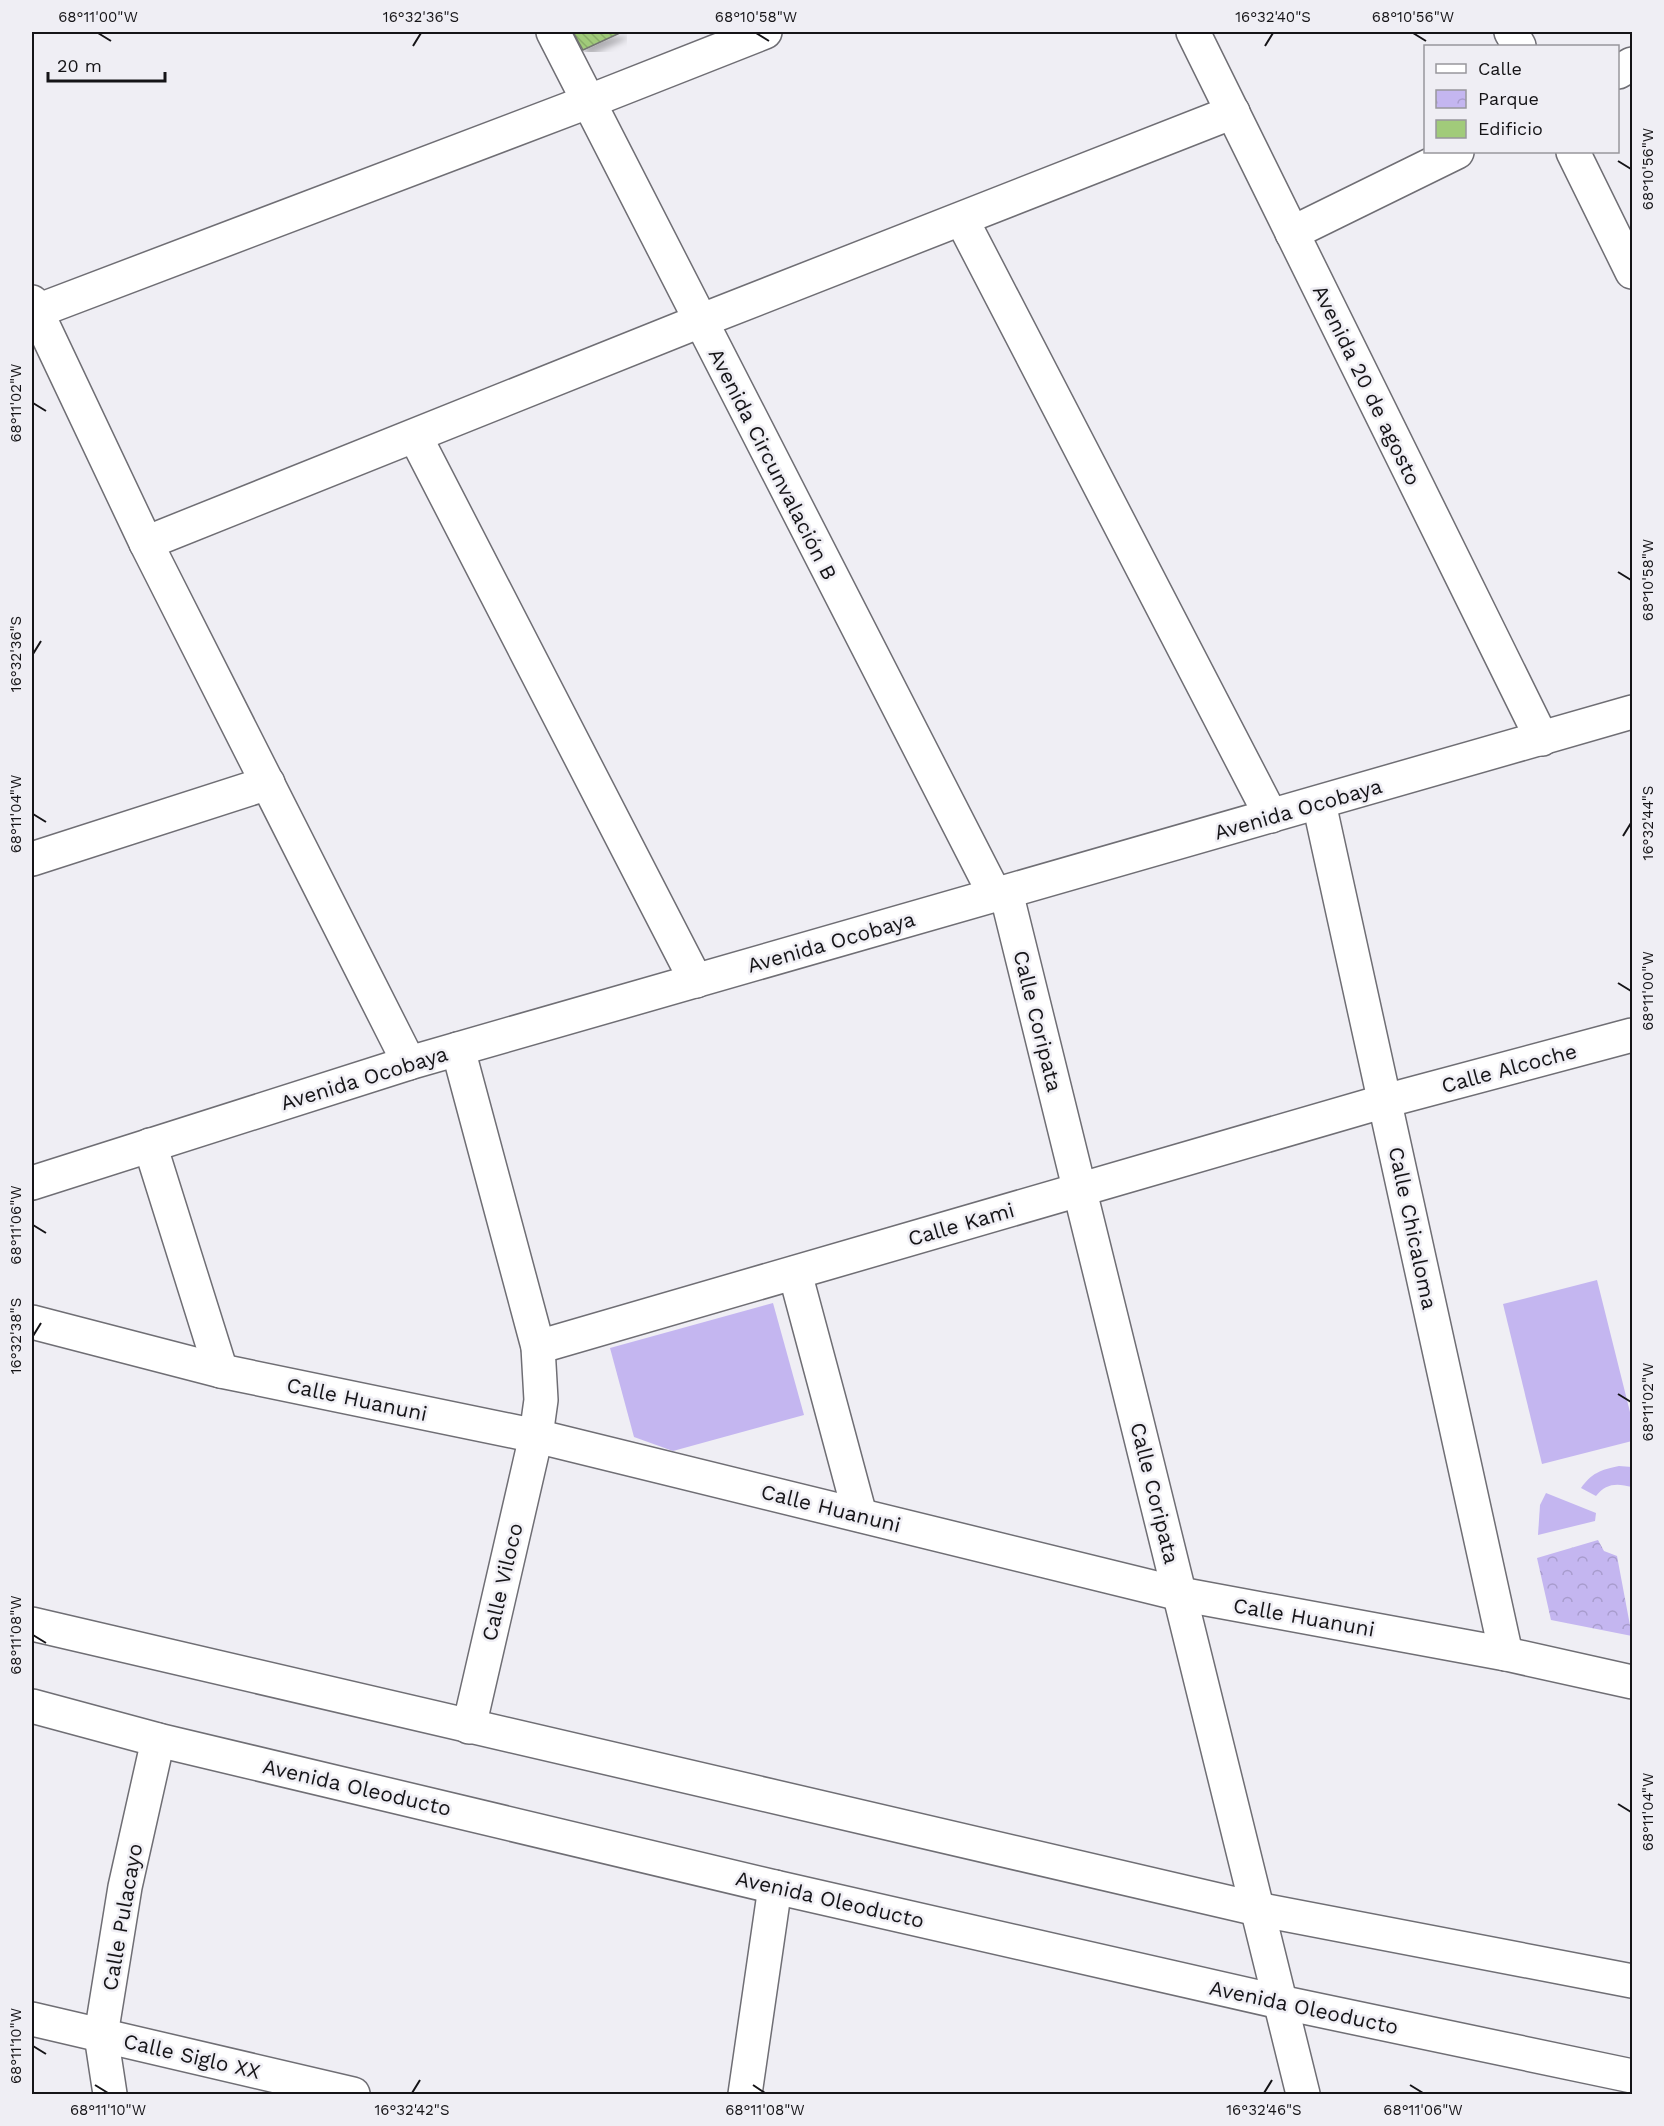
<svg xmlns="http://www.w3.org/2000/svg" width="1664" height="2126" font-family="'Work Sans',sans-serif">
	<defs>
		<pattern id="park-crowns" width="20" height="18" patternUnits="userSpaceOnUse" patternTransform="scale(1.5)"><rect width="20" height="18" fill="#c4b6f0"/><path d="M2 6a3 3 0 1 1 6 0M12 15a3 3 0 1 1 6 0" fill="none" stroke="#a89ccd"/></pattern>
		<pattern id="building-back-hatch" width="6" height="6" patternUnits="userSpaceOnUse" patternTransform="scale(1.5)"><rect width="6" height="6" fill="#a1cb7a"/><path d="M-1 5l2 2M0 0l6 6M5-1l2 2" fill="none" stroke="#8aad69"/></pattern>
		<filter id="shadow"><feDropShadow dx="5.5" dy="5.5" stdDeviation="3" flood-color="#0004"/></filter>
	</defs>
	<rect width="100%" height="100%" fill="#efeef4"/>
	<g fill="#c4b6f0">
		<polygon points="1597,1280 1632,1420 1632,1441 1542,1464 1503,1304"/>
		<polygon points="773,1303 804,1415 673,1451 634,1437 610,1348"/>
		<path d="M1619,1466l13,1v20c-15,-4 -26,-4 -36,9l-15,-8c11,-15 19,-18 38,-22z"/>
		<polygon points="1546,1493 1596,1513 1595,1521 1538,1535 1540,1505"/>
	</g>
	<polygon fill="url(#park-crowns)" points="1598,1540 1604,1551 1617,1556 1632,1636 1551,1620 1537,1558"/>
	<polygon fill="url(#building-back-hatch)" stroke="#737671" stroke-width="1.5" filter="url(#shadow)" points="573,32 622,32 583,50"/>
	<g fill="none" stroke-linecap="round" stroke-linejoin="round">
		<defs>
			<g id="minor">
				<polyline points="553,32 995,895"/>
				<polyline points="1193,32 1542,739"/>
				<polyline points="1511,32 1519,46"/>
				<polyline points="1618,72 1632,64"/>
				<polyline points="1573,152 1632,272"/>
				<polyline points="962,220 1271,816"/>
				<polyline points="1292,233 1457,152"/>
				<polyline points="32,302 146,543 409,1063"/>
				<polyline points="37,311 590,101 765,32"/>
				<polyline points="415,436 696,981"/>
				<polyline points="146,543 700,321 1233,112"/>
				<polyline points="1319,803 1506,1654"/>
				<polyline points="32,859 268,783"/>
				<polyline points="1006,892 1303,2094"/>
				<polyline points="458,1049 538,1347 541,1400 536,1436 469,1727"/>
				<polyline points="150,1145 221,1371"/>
				<polyline points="32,1183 409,1063 1632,712"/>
				<polyline points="795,1273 860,1515"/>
				<polyline points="32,1322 221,1371 536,1436 1180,1594 1506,1654 1632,1682"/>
				<polyline points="538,1347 1385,1101 1632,1035"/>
				<polyline points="32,1624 1257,1909 1632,1981"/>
				<polyline points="32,1706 158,1740 775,1887 1280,2002 1632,2076"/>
				<polyline points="32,2019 353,2094"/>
				<polyline points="110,2094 101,2035 125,1887 158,1740"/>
				<polyline points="745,2094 775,1887"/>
			</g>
		</defs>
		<use href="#minor" stroke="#6f6e74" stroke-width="36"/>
		<use href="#minor" stroke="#fff" stroke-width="33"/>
	</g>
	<path fill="none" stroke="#151417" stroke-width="2" d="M98,33l13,8M756,33l13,8M1413,33l13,8M413,46l8,-13M1265,46l8,-13M1618,161l13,8M33,403l13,8M1618,572l13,8M33,654l8,-13M33,814l13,8M1623,836l8,-13M1618,983l13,8M33,1225l13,8M33,1336l8,-13M1618,1394l13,8M33,1635l13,8M1618,1804l13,8M33,2046l13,8M95,2085l13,8M753,2085l12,8M1410,2085l13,8M412,2093l8,-13M1264,2093l8,-13"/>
	<g text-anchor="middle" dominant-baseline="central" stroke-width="5" stroke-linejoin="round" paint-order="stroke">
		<g font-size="21" fill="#151417" stroke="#efeef4">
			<text transform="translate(1367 385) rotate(64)">Avenida 20 de agosto</text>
			<text transform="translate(773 464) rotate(63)">Avenida Circunvalación B</text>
			<text transform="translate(1298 809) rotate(-16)">Avenida Ocobaya</text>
			<text transform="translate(831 942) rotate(-16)">Avenida Ocobaya</text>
			<text transform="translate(1038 1021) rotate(76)">Calle Coripata</text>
			<text transform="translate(1509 1068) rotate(-15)">Calle Alcoche</text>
			<text transform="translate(364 1078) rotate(-17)">Avenida Ocobaya</text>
			<text transform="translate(961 1224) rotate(-16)">Calle Kami</text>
			<text transform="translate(1413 1228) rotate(78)">Calle Chicaloma</text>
			<text transform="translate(357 1399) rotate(12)">Calle Huanuni</text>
			<text transform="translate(1155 1493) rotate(76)">Calle Coripata</text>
			<text transform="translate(831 1508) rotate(14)">Calle Huanuni</text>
			<text transform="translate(502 1582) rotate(-77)">Calle Viloco</text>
			<text transform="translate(1304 1617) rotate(10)">Calle Huanuni</text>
			<text transform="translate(357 1787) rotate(13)">Avenida Oleoducto</text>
			<text transform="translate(830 1899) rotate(13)">Avenida Oleoducto</text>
			<text transform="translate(122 1917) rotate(-80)">Calle Pulacayo</text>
			<text transform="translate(1304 2007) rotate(12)">Avenida Oleoducto</text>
			<text transform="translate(192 2056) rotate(13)">Calle Siglo XX</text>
		</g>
	</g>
	<rect width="1664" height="2126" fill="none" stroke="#efeef4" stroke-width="66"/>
	<rect x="1424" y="45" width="195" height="108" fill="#efeef4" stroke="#98979c" stroke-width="1.5"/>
	<rect x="1436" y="64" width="30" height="9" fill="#ffffff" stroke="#98979c" stroke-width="1.5"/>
	<text x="1478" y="75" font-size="18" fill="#151417">Calle</text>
	<rect x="1436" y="90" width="30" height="18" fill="url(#park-crowns)" stroke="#98979c" stroke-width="1.5"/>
	<text x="1478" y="105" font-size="18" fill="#151417">Parque</text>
	<rect x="1436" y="120" width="30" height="18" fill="#a1cb7a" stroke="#98979c" stroke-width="1.5"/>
	<text x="1478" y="135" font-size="18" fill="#151417">Edificio</text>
	<path d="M48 72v9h117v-9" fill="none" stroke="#151417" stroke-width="3"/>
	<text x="57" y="72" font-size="18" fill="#151417" stroke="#efeef4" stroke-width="4.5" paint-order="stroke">20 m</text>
	<rect x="33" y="33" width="1598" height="2060" fill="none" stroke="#151417" stroke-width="2"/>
	<g font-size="15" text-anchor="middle" fill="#151417">
		<text x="98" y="22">68°11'00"W</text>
		<text x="421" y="22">16°32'36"S</text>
		<text x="756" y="22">68°10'58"W</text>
		<text x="1273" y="22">16°32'40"S</text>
		<text x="1413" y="22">68°10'56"W</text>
		<text transform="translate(1648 169) rotate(-90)" y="5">68°10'56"W</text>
		<text transform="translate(16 403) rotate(-90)" y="5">68°11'02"W</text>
		<text transform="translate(1648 580) rotate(-90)" y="5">68°10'58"W</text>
		<text transform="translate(16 654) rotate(-90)" y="5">16°32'36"S</text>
		<text transform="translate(16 814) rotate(-90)" y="5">68°11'04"W</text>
		<text transform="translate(1648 823) rotate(-90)" y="5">16°32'44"S</text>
		<text transform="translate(1648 991) rotate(-90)" y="5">68°11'00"W</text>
		<text transform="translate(16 1225) rotate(-90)" y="5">68°11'06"W</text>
		<text transform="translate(16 1336) rotate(-90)" y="5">16°32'38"S</text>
		<text transform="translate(1648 1402) rotate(-90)" y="5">68°11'02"W</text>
		<text transform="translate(16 1635) rotate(-90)" y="5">68°11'08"W</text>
		<text transform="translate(1648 1812) rotate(-90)" y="5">68°11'04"W</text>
		<text transform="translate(16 2046) rotate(-90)" y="5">68°11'10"W</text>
		<text x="108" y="2115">68°11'10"W</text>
		<text x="412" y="2115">16°32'42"S</text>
		<text x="765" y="2115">68°11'08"W</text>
		<text x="1264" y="2115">16°32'46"S</text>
		<text x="1423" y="2115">68°11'06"W</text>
	</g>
</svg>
